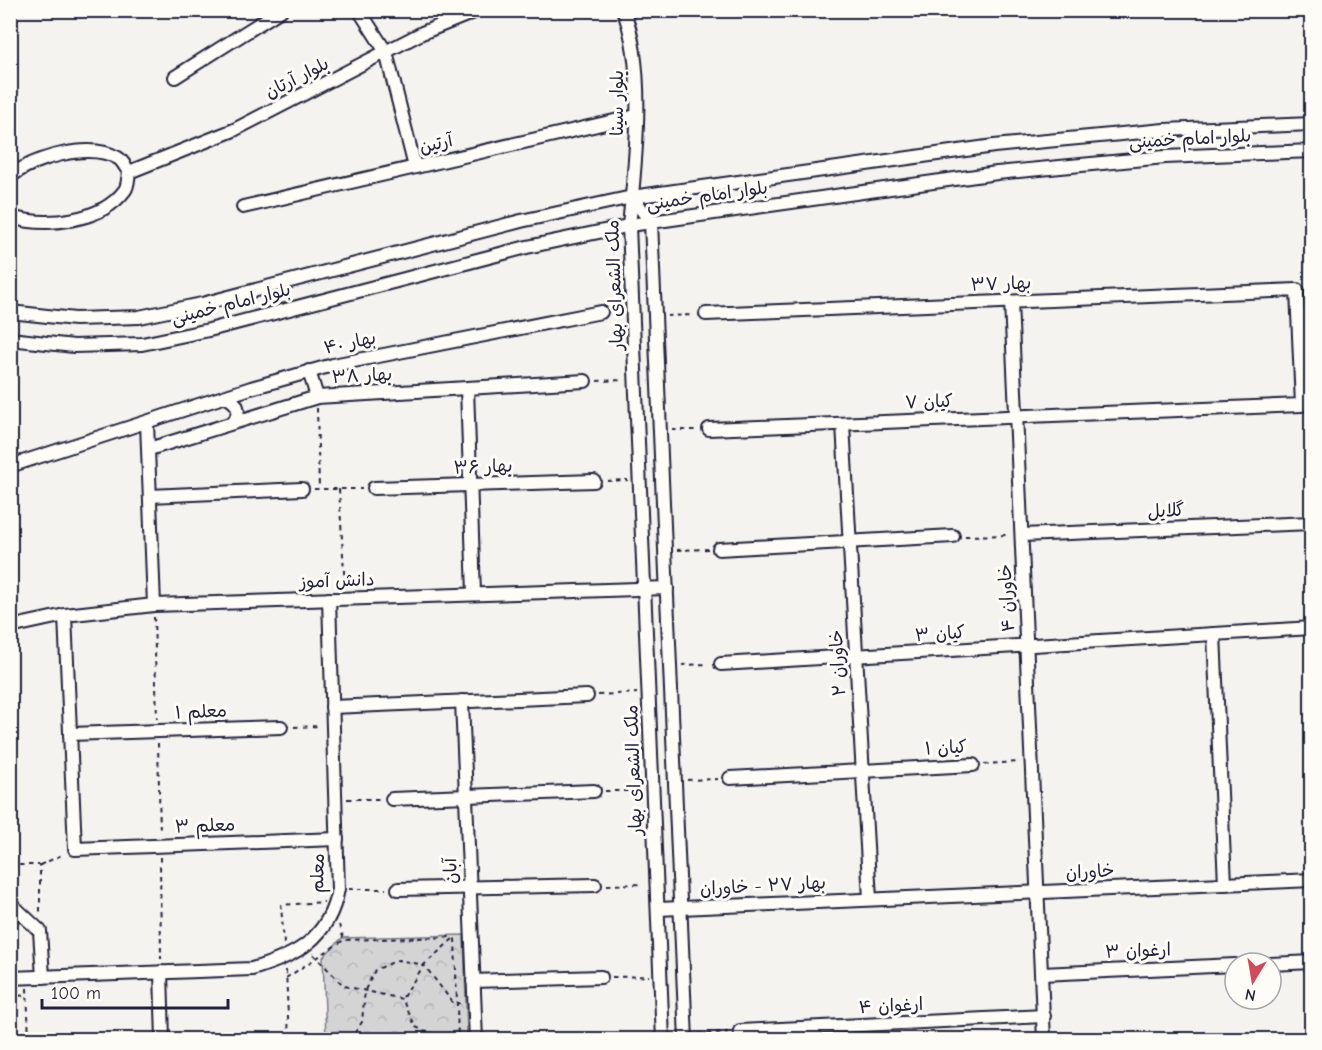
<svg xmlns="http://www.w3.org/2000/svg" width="1322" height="1050" font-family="'Comic Neue','Playpen Sans Arabic',sans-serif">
	<defs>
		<pattern id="forest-crowns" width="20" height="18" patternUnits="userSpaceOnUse" patternTransform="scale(1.5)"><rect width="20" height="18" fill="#d5d4d5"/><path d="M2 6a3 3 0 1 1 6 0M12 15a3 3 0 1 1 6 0" fill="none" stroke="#b7b6b8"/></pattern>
	</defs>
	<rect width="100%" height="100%" fill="#f4f3ef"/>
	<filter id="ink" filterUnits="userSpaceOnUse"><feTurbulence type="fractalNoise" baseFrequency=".0167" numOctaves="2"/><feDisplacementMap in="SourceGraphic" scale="12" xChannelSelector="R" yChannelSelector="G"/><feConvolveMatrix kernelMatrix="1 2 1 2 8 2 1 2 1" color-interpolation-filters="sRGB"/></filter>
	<g filter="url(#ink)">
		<g fill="url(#forest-crowns)" stroke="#7c7b88" stroke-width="1.5">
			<polygon points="1311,220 1312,220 1311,345 1305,221"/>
			<polygon points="464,935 467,1039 326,1039 323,957 342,938"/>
		</g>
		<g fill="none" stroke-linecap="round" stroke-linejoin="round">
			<defs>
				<g id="minor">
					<polyline points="359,10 386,52 415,167"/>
					<path d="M623,10c24,57 12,155 6,216l34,814"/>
					<polyline points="175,77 281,10"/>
					<polyline points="129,172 234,130 422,33 479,10"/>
					<path d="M10,177c23,-20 80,-35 108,-19 4,2 8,10 11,14 -1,6 -1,14 -4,18 -24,33 -80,37 -115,27"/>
					<polyline points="632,197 651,222 686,1040"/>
					<polyline points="243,207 636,116"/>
					<polyline points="1011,302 1044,1040"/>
					<polyline points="10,312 75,319 139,317 202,304 521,221 632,197 994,146 1164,130 1312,124"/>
					<polyline points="706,314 1297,290 1302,405 709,429"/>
					<polyline points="10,339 74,346 142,344 209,330 527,247 637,224 997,173 1165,157 1312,151"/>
					<polyline points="309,371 317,397"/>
					<polyline points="467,388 474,594"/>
					<path d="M226,397c12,5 15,14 8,25"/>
					<polyline points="147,423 154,605"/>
					<polyline points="843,424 870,899"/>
					<polyline points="149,449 317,397 585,381"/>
					<polyline points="10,466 251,388 333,365 601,312"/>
					<polyline points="374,488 594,481"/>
					<polyline points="150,496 302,489"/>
					<polyline points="1022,535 1312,523"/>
					<polyline points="719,549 953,536"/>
					<polyline points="65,615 75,849 337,839"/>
					<polyline points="10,627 65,615 154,605 667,588"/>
					<polyline points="1214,634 1225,884"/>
					<polyline points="721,664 1312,628"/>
					<polyline points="462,701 476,1040"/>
					<polyline points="332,707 587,696"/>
					<polyline points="70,734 281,727"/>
					<polyline points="730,778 973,765"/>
					<polyline points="392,799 594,791"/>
					<polyline points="398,889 595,885"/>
					<polyline points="10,903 40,931 43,977"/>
					<polyline points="658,909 1312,880"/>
					<polyline points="1271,964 1312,962"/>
					<polyline points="161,972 163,1040"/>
					<polyline points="1042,974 1235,965"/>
					<path d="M10,978l242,-9c44,-13 77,-30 86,-80l-9,-290"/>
					<polyline points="473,981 601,977"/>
					<polyline points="740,1031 1044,1016"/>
				</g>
			</defs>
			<use href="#minor" stroke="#22223b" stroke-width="16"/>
			<g stroke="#22223b" stroke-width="2" stroke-dasharray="4.5 4.5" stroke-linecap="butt">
				<polyline points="667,316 694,315"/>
				<polyline points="597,381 624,380"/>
				<polyline points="317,408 319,489"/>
				<polyline points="672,430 697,430"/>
				<polyline points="607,481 628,480"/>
				<polyline points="314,489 362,489"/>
				<polyline points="339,489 345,588"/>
				<polyline points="965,536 1010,535"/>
				<polyline points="677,550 708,549"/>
				<polyline points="154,617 157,719"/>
				<polyline points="682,665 709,664"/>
				<polyline points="598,695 637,693"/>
				<polyline points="294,727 321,726"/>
				<polyline points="158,743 160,833"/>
				<polyline points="984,764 1020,762"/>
				<polyline points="687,780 718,779"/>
				<polyline points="605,791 641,791"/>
				<polyline points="347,799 381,799"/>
				<polyline points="160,857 161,959"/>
				<polyline points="10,865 40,865 40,914"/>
				<polyline points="40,865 64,854"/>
				<polyline points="607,885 643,884"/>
				<polyline points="349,889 386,889"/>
				<polyline points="339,925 344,940 454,937"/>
				<polyline points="284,944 281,905 324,902"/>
				<polyline points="313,954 344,986 402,999 416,1027 441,1040"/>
				<polyline points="286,970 289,1040"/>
				<polyline points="612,977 649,976"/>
				<polyline points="286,978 344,940"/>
				<polyline points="27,988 29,1040"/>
				<polyline points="10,995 27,996"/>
				<polyline points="403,997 424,965 453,1003 460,1003"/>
				<polyline points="698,1034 728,1032"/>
				<polyline points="350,1040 362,1022 365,990 375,970 398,960 424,965 455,937 458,1040"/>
			</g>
			<use href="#minor" stroke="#fdfcf7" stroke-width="12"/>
		</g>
	</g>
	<g text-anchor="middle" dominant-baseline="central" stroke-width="6" stroke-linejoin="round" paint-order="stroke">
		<g font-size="18" fill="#22223b" stroke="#fdfcf7">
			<text transform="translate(297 78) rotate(-27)">بلوار آرتان</text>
			<text transform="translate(617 103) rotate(-90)">بلوار سینا</text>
			<text transform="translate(1190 139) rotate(-3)">بلوار امام خمینی</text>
			<text transform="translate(436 144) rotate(-13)">آرتین</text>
			<text transform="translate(707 196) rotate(-8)">بلوار امام خمینی</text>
			<text transform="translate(1001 284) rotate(-2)">بهار ۳۷</text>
			<text transform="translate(615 285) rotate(-92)">ملک الشعرای بهار</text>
			<text transform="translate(231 304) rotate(-14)">بلوار امام خمینی</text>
			<text transform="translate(350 343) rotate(-12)">بهار ۴۰</text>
			<text transform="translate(362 376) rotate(-3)">بهار ۳۸</text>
			<text transform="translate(929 402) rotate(-2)">کیان ۷</text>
			<text transform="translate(483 467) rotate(-2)">بهار ۳۶</text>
			<text transform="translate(1166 511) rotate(-3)">گلایل</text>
			<text transform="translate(337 581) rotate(-2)">دانش آموز</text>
			<text transform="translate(1007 598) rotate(-93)">خاوران ۴</text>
			<text transform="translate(940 634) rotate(-4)">کیان ۳</text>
			<text transform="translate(838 663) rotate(-93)">خاوران ۲</text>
			<text transform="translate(201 712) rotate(-2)">معلم ۱</text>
			<text transform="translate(946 748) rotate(-3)">کیان ۱</text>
			<text transform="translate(634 770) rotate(-92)">ملک الشعرای بهار</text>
			<text transform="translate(205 826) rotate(-2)">معلم ۳</text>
			<text transform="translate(451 871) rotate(-92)">آبان</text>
			<text transform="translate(1090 872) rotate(-3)">خاوران</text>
			<text transform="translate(318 873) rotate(-88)">معلم</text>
			<text transform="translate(763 886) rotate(-3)">بهار ۲۷ - خاوران</text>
			<text transform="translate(1138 951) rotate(-2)">ارغوان ۳</text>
			<text transform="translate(891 1006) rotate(-3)">ارغوان ۴</text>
		</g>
	</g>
	<rect width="1322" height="1050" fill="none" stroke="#fdfcf7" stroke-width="36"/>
	<rect x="18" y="18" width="1286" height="1014" fill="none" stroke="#22223b" stroke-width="2" filter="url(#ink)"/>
	<g transform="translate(1253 981) rotate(191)"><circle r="28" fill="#fdfcf7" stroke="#a5a5ac" stroke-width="1.5"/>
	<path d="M0-4.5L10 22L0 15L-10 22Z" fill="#d1495b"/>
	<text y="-9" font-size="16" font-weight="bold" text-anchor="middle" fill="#22223b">N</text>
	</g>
	<path d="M42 999v9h186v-9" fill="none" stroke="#22223b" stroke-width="3"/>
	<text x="51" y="999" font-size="18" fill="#22223b" stroke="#fdfcf7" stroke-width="4.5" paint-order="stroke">100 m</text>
</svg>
